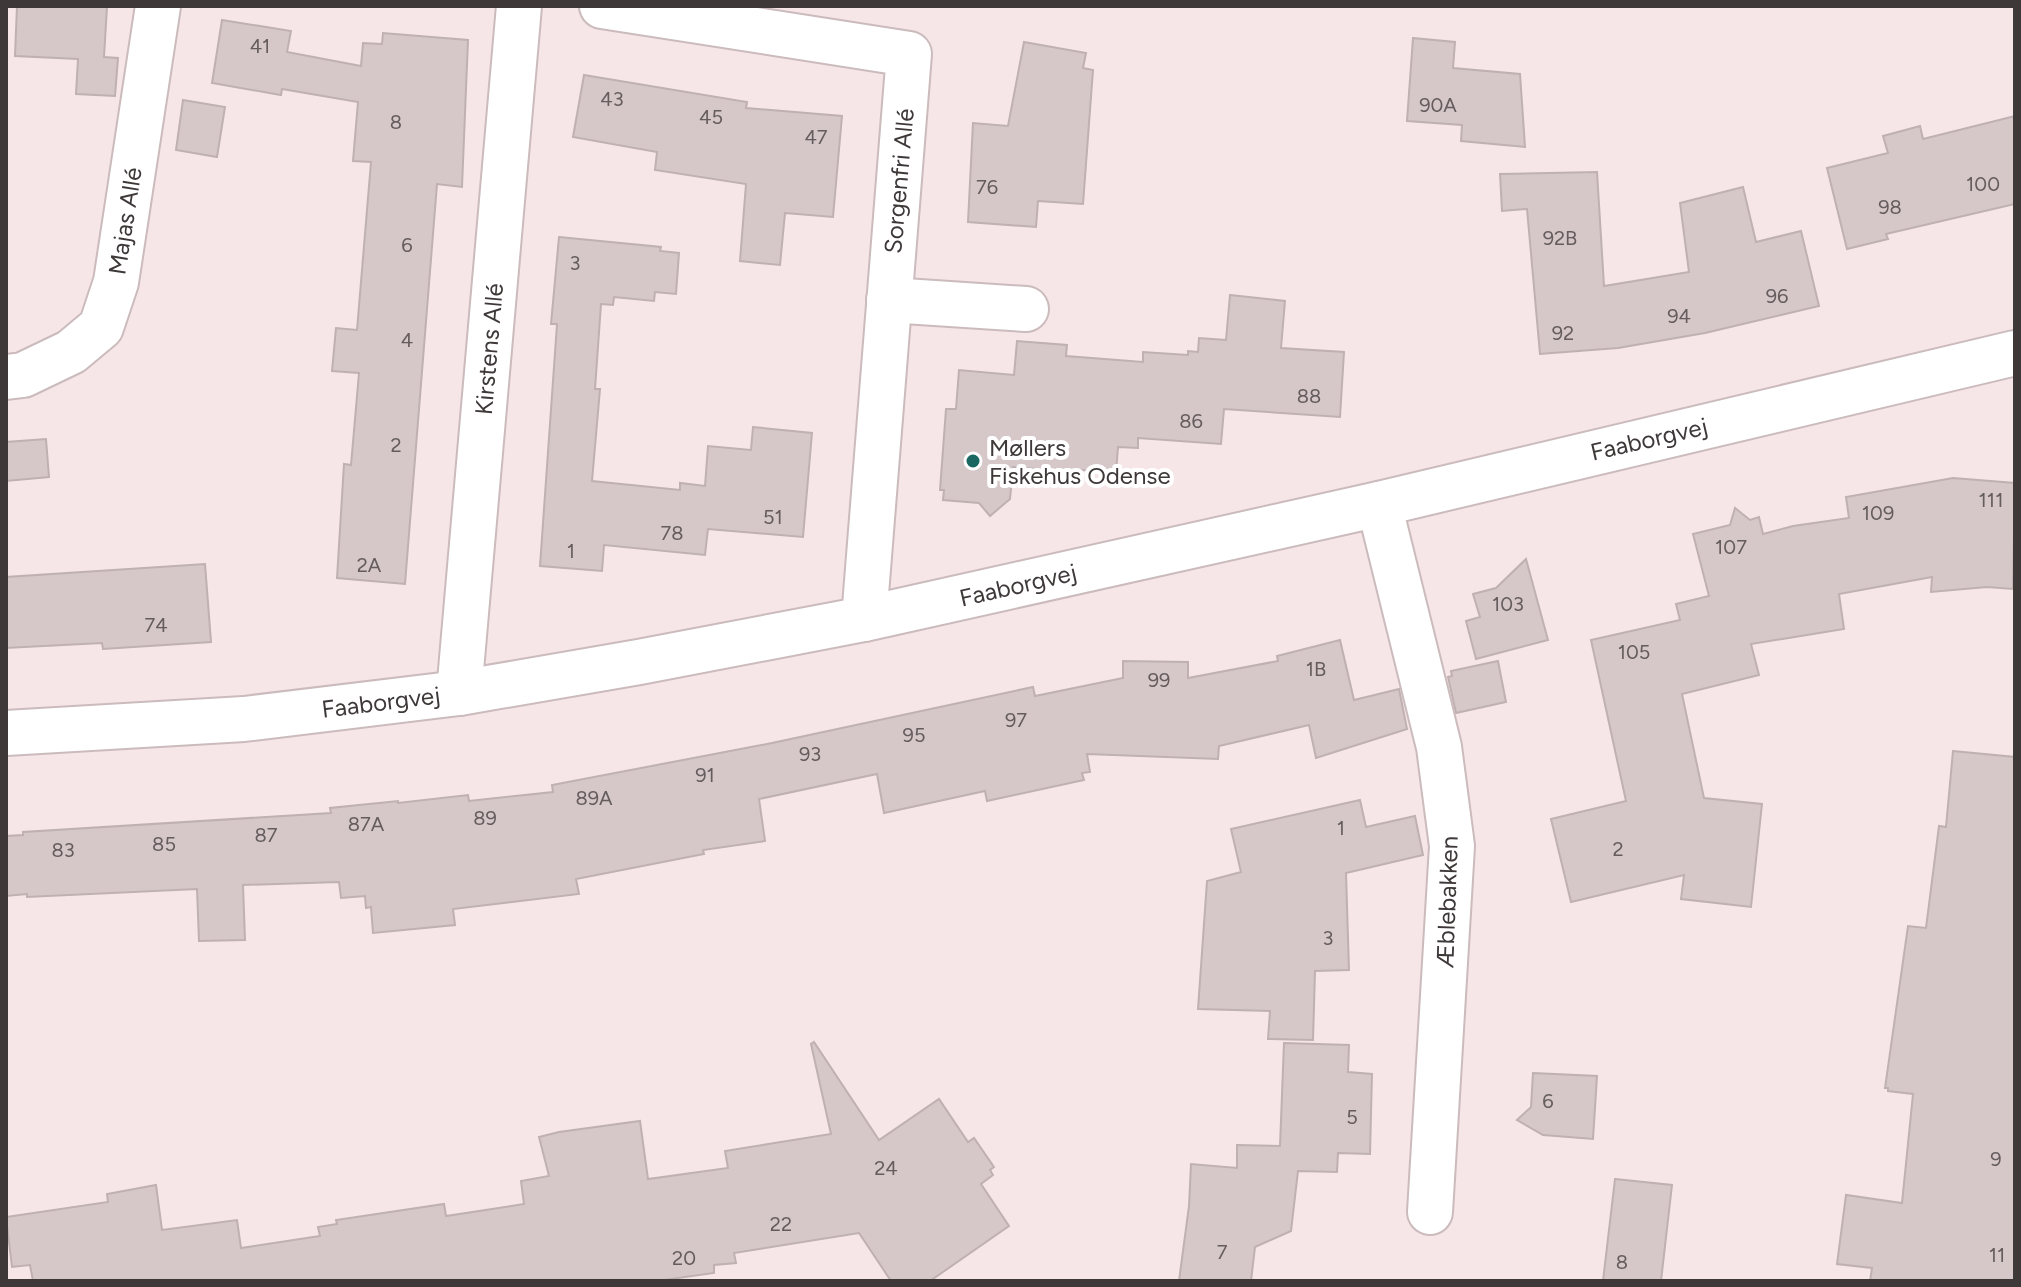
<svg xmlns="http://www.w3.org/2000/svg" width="2021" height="1287" font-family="Figtree,sans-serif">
	<rect width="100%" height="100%" fill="#f6e6e8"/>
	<g fill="#d6c7c9" stroke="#bfb0b2" stroke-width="2">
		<polygon points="17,6 107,7 104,57 118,58 115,96 76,94 78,59 15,56"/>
		<polygon points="222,20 291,31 287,52 361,66 363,43 382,44 383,33 468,40 462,187 437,184 405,584 337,578 344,464 351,465 359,373 332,371 336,328 357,330 371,162 353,161 358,102 282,89 281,95 212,83"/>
		<polygon points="1413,38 1455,42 1453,68 1520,74 1525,147 1461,141 1462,125 1407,121"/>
		<polygon points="1024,42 1086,53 1083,68 1093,70 1083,204 1038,201 1036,227 968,222 973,123 1008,126"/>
		<polygon points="584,75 747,102 746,108 842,116 833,217 785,213 780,265 740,261 746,184 655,170 657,152 573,137"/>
		<polygon points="183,100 225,107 217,157 176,150"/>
		<polygon points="2015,116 2015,204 1886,234 1888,239 1847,249 1827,168 1888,153 1883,136 1920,126 1923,139"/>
		<polygon points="1597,172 1604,286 1689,272 1680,203 1743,187 1756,242 1801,231 1819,306 1705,333 1618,348 1540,354 1527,209 1502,211 1500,174"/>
		<polygon points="559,237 661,247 660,251 679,253 676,294 655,292 654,301 614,297 613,305 601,304 595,389 600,389 592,481 680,490 680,483 705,486 708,446 751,450 753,427 812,433 803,537 708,529 705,555 604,545 602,571 540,566 557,324 551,324"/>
		<polygon points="1230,295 1285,301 1281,348 1344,352 1340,417 1224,409 1221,444 1138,438 1138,448 1118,447 1116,472 1081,470 1081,473 1013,467 1010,499 990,516 979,503 943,500 944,490 940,490 946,409 956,409 959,370 1014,375 1017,341 1067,345 1066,356 1143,362 1143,352 1188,355 1188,351 1198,352 1199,338 1226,340"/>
		<polygon points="46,439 49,477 6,481 6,442"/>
		<polygon points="1953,478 2015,483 2013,589 1987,587 1931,592 1932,577 1839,594 1844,629 1751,644 1759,675 1682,694 1704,798 1762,804 1751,907 1681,899 1684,875 1571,902 1551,819 1626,801 1591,640 1680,620 1676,604 1709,596 1693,534 1730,525 1735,508 1750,520 1759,517 1763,534 1793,526 1849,518 1846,497"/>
		<polygon points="1526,559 1548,640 1476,659 1466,621 1480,617 1473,594 1496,588"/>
		<polygon points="205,564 211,642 103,649 102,643 6,648 6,577"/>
		<polygon points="1340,640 1354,700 1399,689 1407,729 1316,758 1309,725 1219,746 1218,759 1087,754 1090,772 1082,773 1084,780 987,801 985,791 884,813 877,774 759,799 765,841 703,850 704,854 576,879 579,894 453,909 455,925 373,933 371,907 366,908 365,896 341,898 339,882 243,885 245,940 199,941 197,889 27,897 27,894 6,896 6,836 23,835 23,832 331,813 330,808 398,801 398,803 468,795 469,801 553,792 552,785 772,743 1033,687 1035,696 1123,678 1123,661 1188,662 1188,678 1278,661 1277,656"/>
		<polygon points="1498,661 1506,702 1456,713 1448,677 1452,676 1451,671"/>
		<polygon points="1953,751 2015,757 2015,1281 1870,1281 1872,1268 1837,1264 1846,1195 1902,1203 1913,1094 1888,1091 1888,1088 1885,1088 1908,926 1926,928 1939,826 1946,827"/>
		<polygon points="1360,800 1366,827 1415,816 1423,855 1346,873 1349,970 1315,971 1313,1040 1268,1039 1270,1011 1198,1009 1207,881 1241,872 1231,829"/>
		<polygon points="814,1042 879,1140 939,1099 968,1142 974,1138 994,1167 990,1170 993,1175 981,1184 1009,1226 930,1281 891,1281 859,1233 734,1253 736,1263 714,1265 714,1273 657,1281 33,1281 30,1265 12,1267 6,1217 108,1202 107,1194 156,1185 162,1230 237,1220 241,1248 320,1236 318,1227 337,1224 336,1220 444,1204 446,1216 524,1204 521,1181 549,1176 539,1137 559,1132 640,1121 648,1179 728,1168 725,1151 831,1134 811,1044"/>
		<polygon points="1284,1043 1349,1045 1348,1072 1372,1074 1370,1154 1338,1153 1337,1172 1298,1171 1291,1231 1255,1247 1251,1281 1179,1281 1189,1206 1191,1164 1237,1168 1237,1145 1280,1146"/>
		<polygon points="1533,1073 1597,1076 1593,1139 1543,1135 1517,1120 1531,1107"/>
		<polygon points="1615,1179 1672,1185 1661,1281 1603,1281"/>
	</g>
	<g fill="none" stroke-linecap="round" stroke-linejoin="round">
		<defs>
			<g id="minor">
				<polyline points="602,6 909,54 864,619"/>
				<polyline points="889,300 1026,309"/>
				<polyline points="6,377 23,375 71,352 101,327 116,282 158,6"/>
				<polyline points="1379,504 1439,747 1452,846 1430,1212"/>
				<polyline points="459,693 519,6"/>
			</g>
			<polyline id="major" points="6,733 244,719 459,693 639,662 864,619 1379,504 2015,353"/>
		</defs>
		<use href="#minor" stroke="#cbbbbd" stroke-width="48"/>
		<use href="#major" stroke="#cbbbbd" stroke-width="48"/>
		<use href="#minor" stroke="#fff" stroke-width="44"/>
		<use href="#major" stroke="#fff" stroke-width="44"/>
	</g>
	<circle fill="#1b6761" stroke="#fff" stroke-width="3" cx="973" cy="461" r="8"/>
	<g text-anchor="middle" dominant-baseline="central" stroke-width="8" stroke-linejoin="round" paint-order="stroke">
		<g font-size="20" fill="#645c5d">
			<text x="260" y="46">41</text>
			<text x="612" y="99">43</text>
			<text x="1438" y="105">90A</text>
			<text x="711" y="117">45</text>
			<text x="396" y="122">8</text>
			<text x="816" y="137">47</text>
			<text x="1983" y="184">100</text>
			<text x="987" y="187">76</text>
			<text x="1890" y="207">98</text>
			<text x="1560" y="238">92B</text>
			<text x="407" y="245">6</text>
			<text x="575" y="263">3</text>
			<text x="1777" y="296">96</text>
			<text x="1679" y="316">94</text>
			<text x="1563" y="333">92</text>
			<text x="407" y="340">4</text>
			<text x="1309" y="396">88</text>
			<text x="1191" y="421">86</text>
			<text x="396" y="445">2</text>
			<text x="1991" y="500">111</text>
			<text x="1878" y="513">109</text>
			<text x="773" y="517">51</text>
			<text x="672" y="533">78</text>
			<text x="1731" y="547">107</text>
			<text x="571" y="551">1</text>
			<text x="369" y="565">2A</text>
			<text x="1508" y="604">103</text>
			<text x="156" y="625">74</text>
			<text x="1634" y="652">105</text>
			<text x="1316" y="669">1B</text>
			<text x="1159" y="680">99</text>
			<text x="1016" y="720">97</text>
			<text x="914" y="735">95</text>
			<text x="810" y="754">93</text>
			<text x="705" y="775">91</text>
			<text x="594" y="798">89A</text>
			<text x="485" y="818">89</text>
			<text x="366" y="824">87A</text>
			<text x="1341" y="828">1</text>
			<text x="266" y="835">87</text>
			<text x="164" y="844">85</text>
			<text x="1618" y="849">2</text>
			<text x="63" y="850">83</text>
			<text x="1328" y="938">3</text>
			<text x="1548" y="1101">6</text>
			<text x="1352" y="1117">5</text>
			<text x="1996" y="1159">9</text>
			<text x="886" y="1168">24</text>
			<text x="781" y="1224">22</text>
			<text x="1222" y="1252">7</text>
			<text x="1997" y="1255">11</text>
			<text x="684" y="1258">20</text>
			<text x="1622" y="1262">8</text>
		</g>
		<g font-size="24" fill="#3e3839" stroke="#fff">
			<text transform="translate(899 181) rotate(-85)">Sorgenfri Allé</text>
			<text transform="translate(125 221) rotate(-81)">Majas Allé</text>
			<text transform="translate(489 349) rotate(-85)">Kirstens Allé</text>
			<text transform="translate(1649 439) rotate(-13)">Faaborgvej</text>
			<text transform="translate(1018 585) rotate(-13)">Faaborgvej</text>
			<text transform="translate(381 702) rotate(-7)">Faaborgvej</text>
			<text transform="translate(1447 902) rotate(-88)">Æblebakken</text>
		</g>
		<g font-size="24" fill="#3e3839" stroke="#fff" text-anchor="start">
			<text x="989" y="447">Møllers<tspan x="989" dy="28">Fiskehus Odense</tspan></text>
		</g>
	</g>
	<rect width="2021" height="1287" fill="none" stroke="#3e3839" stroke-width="16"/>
</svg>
